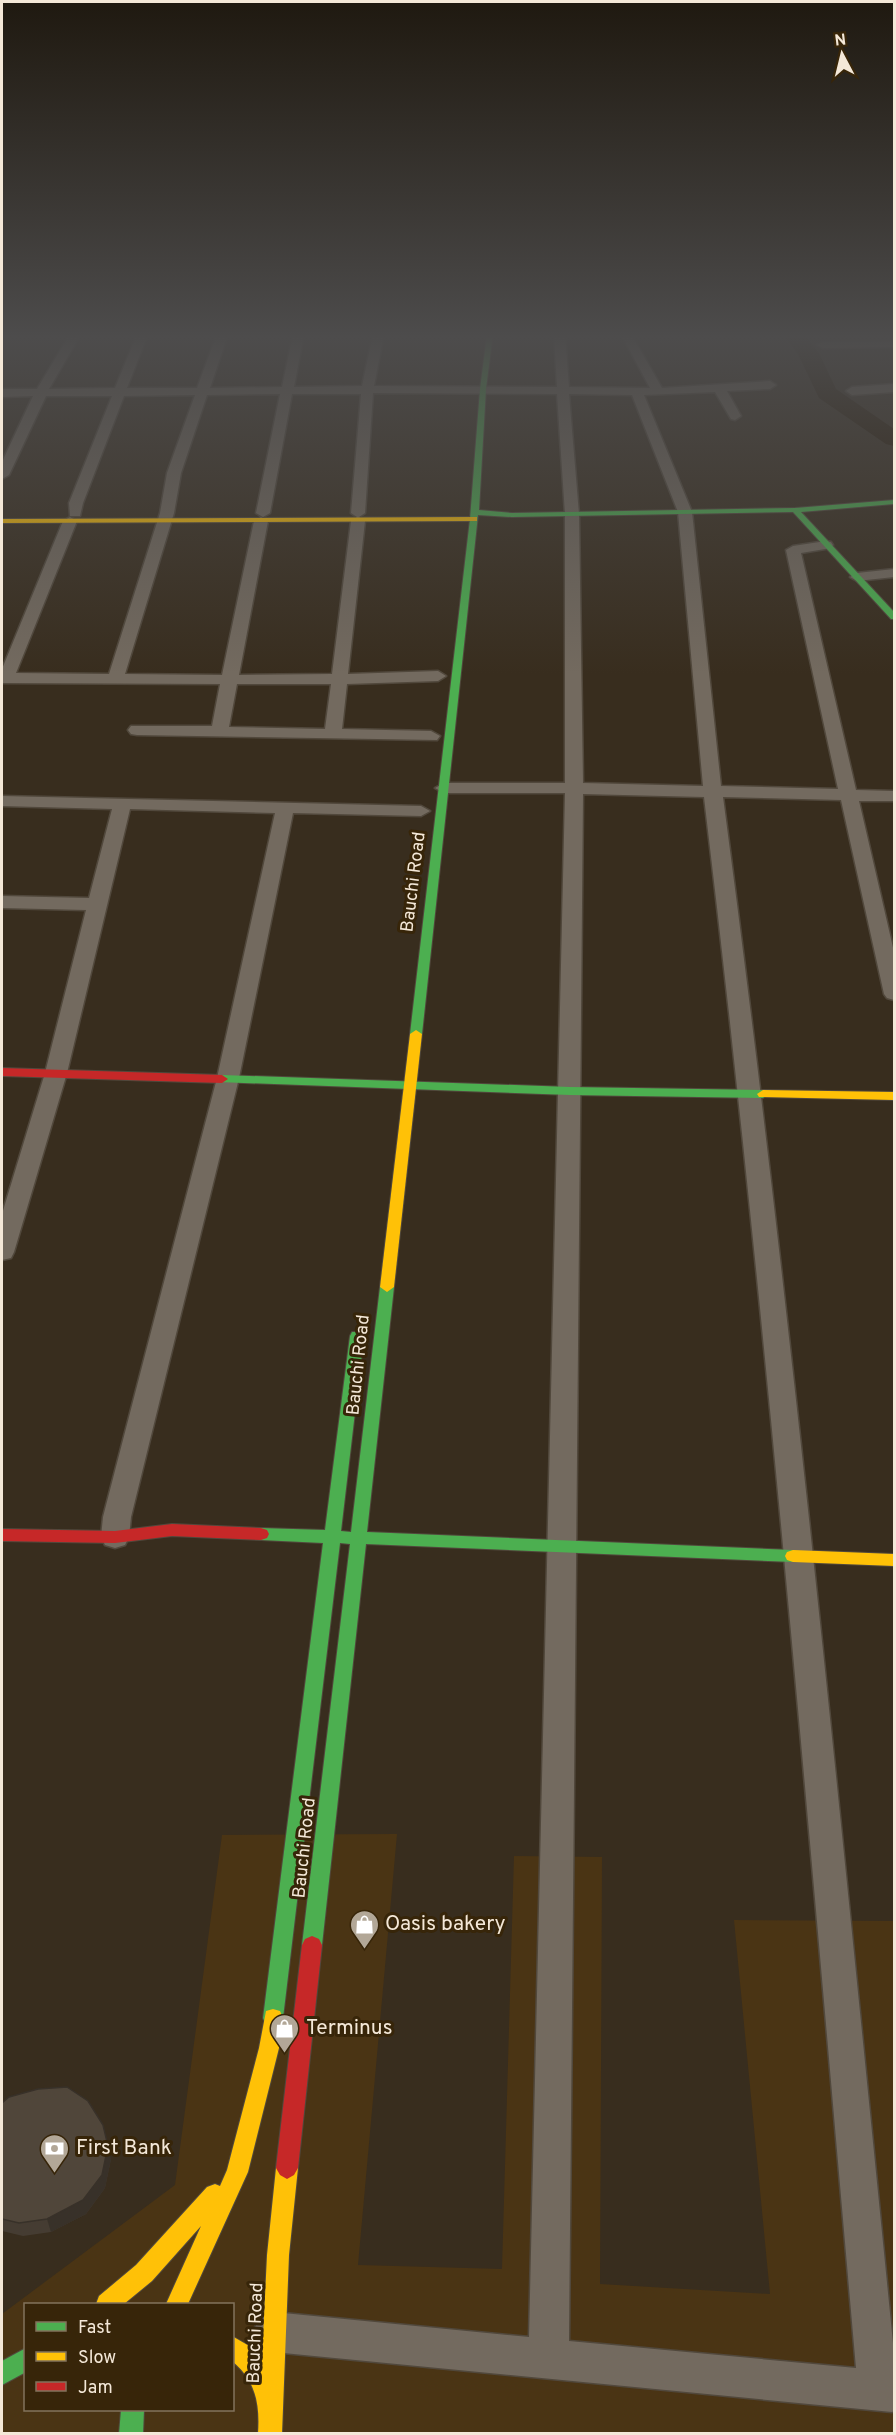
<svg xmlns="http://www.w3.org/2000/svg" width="896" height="2435" font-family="Overpass,sans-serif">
	<rect width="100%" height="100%" fill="#382d1e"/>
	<path fill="#4a3414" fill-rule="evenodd" d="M397,1834l-39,431 144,4 12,-413 88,1 -2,427 170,10 -36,-374 160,1v512l-892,1v-120l173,-129 47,-350zM26,2304h206v106h-206z"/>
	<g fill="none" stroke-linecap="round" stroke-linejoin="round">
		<polygon fill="#251603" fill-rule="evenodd" points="783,334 803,334 819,353 836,389 894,429 894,446 886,444 819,398 798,354"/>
		<defs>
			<g id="street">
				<path d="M70,334h11l-32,55 66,-1 22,-54h11l-21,54h70l20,-54h11l-18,54 72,-1 11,-53h11l-10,53 68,-1 11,-52h11l-10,52 183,1 -3,-53h11l4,53 81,1 -29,-54h10l31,54 108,-7 6,4 -6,4 -43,2 14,25 -6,4 -4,-1 -16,-27 -71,3 48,117 29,274 117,3 -52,-239 7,-4 33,-5 5,1 2,3 -2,3 -30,5 55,237 38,1v10h-35l35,151v48l-7,-2 -3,-4 -43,-194 -118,-3c69,517 119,1036 171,1556v58l-2,1 -619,-60 -14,-6 -6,-14 6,-14 14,-6 256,25 36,-1544h-121l-9,-5 9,-5h121v-269l-8,-120 -184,-1 -8,120 -6,4 6,4 -17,153 90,-3 8,5 -8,5 -91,3 -5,45 89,2 9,5 -3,4 -300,-5 -6,-1 -3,-4 3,-4h81l8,-42 -218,-1v-14l61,-148 7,-4 7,4 -61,152 93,1 51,-161 7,-40 28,-78 -71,1 -41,107 -3,13h-10l-1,-13 43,-107h-66l-37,79 -7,4v-17l31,-66 -31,1v-8h35zM280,394l-24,119 7,4 7,-4 22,-119h69l-10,119 6,4 -6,4 -19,153 -93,1 29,-154 -7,-4 -7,4 -32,154 -97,-1 49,-161 7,-40 26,-78zM569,394l63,1 46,117 25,274 -120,-3 -4,-269zM237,684h94l-6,45 -96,-2zM583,794l121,3c63,522 106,1047 152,1571l-287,-27z"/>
				<polygon points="894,341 894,347 823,348 817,345 823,342"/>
				<polygon points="894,384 894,392 852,395 846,391 852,387"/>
				<polygon points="894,569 894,577 857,581 850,577 857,573"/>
				<polygon points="2,796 421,806 430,811 421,816 293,813 239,1078 131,1517 129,1537 125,1545 115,1548 105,1545 101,1537 103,1517 217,1078 275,813 130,809 67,1073 14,1252 11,1258 2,1260 2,1214 45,1073 86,910 2,908 2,896 89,898 112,809 2,806"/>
			</g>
			<g id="fast">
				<polygon points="487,334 493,334 486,389 479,510 512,513 795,508 894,500 894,504 801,512 894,612 894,619 891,619 793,512 512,517 478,515 422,1034 416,1038 410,1034 470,519 480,389"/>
				<polygon points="222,1075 570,1087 763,1090 769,1094 763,1098 570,1095 218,1082 216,1079"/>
				<polygon points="387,1282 394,1287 367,1532 793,1550 799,1552 801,1556 799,1560 793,1562 366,1544 322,1945 319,1951 312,1954 305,1951 302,1945 350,1544 340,1543 283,2018 280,2025 273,2027 266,2025 263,2018 323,1543 261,1540 255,1538 253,1534 255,1530 261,1528 325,1530 350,1336 352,1332 362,1332 364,1336 341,1531 351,1532 380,1287"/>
				<polygon points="26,2348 26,2372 2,2385 2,2361"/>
				<polygon points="121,2410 144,2410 143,2434 119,2434"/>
			</g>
			<g id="slow">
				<polygon points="474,517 477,517 477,521 2,523 2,519"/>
				<polygon points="416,1030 422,1034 394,1287 387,1292 380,1287 410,1034"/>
				<polygon points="763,1090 894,1092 894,1100 759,1097 757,1094"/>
				<polygon points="793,1550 894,1554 894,1566 793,1562 787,1560 785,1556 787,1552"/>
				<polygon points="273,2009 280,2011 283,2018 279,2048 248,2172 188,2304 166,2304 201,2226 152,2281 124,2304 96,2304 99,2296 136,2265 207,2187 215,2184 220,2186 227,2170 259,2048 266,2011"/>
				<path d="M287,2157l7,4 4,7 -9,87 -7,179h-24c2,-30 -2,-53 -26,-73v-25l19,11 11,12 5,-104 9,-87 4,-7z"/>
			</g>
			<g id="jam">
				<polygon points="2,1068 222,1075 228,1079 222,1083 2,1076"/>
				<polygon points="172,1524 261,1528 267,1530 269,1534 267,1538 261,1540 172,1536 115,1543 2,1541 2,1529 115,1531"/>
				<polygon points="312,1936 319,1939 322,1945 298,2168 294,2175 287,2179 280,2175 276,2168 302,1945 305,1939"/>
			</g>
		</defs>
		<use href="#street" stroke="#51483c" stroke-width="3"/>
		<use href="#fast" stroke="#51483c" stroke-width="2"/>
		<use href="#slow" stroke="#51483c" stroke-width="2"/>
		<use href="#jam" stroke="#51483c" stroke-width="2"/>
		<use href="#street" fill="#736a5f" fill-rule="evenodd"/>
		<use href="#fast" fill="#4caf50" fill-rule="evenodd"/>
		<use href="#slow" fill="#ffc107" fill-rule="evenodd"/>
		<use href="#jam" fill="#c62828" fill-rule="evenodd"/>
	</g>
	<polygon fill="#453c32" points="2,2103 111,2159 105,2188 86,2214 51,2232 23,2236 2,2231"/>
	<polygon fill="#383129" points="108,2146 111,2159 105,2188 86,2214 51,2232 47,2219"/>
	<polygon fill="#50463a" stroke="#383129" stroke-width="1.5" points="67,2087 88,2101 103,2125 108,2146 102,2175 83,2200 47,2219 19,2223 2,2219 2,2103 9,2097 38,2089"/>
	<linearGradient id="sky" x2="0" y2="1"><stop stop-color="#1f1910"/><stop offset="0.5" stop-color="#4d4c4c"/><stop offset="1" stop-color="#4d4c4c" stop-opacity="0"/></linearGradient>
	<rect width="896" height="674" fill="url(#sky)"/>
	<defs>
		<symbol id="shop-pin" viewBox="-11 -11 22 30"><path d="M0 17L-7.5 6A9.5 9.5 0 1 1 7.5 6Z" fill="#b2a797" stroke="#372509"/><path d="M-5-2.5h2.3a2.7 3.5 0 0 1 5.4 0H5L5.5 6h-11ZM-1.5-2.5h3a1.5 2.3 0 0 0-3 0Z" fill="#fff"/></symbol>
		<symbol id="bank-pin" viewBox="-11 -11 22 30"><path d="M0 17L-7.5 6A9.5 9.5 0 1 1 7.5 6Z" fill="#b2a797" stroke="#372509"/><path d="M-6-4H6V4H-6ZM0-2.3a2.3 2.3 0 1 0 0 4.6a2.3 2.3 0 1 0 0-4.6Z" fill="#fff"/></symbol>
	</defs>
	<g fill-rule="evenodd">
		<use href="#shop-pin" x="348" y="1908" width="33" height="45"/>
		<use href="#shop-pin" x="268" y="2012" width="33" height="45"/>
		<use href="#bank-pin" x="38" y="2132" width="33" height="45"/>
	</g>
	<g text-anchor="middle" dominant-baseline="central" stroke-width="6" stroke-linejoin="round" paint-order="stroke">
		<g font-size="18" fill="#f4e8d8" stroke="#372509">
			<text transform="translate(414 882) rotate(-83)">Bauchi Road</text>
			<text transform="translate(359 1365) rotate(-84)">Bauchi Road</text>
			<text transform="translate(305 1848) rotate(-84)">Bauchi Road</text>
			<text transform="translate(256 2333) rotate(-88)">Bauchi Road</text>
		</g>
		<g font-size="21" fill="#f4e8d8" stroke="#372509" text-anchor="start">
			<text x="385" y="1924">Oasis bakery</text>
			<text x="306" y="2028">Terminus</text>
			<text x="76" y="2148">First Bank</text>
		</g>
	</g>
	<rect width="896" height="2435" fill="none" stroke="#f4e8d8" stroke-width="6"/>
	<rect x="24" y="2303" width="210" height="108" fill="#372509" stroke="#83735c" stroke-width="1.5"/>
	<rect x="36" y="2322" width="30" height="9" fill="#4caf50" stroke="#83735c" stroke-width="1.5"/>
	<text x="78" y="2333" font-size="18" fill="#f4e8d8">Fast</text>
	<rect x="36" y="2352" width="30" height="9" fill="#ffc107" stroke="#83735c" stroke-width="1.5"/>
	<text x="78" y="2363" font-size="18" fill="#f4e8d8">Slow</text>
	<rect x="36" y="2382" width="30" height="9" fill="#c62828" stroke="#83735c" stroke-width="1.5"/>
	<text x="78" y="2393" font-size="18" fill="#f4e8d8">Jam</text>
	<g transform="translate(842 54) rotate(353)" stroke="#372509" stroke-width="4.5" paint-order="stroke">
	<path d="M0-4.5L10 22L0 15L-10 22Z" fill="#f4e8d8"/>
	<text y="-9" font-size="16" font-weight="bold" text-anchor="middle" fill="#f4e8d8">N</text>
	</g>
</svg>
